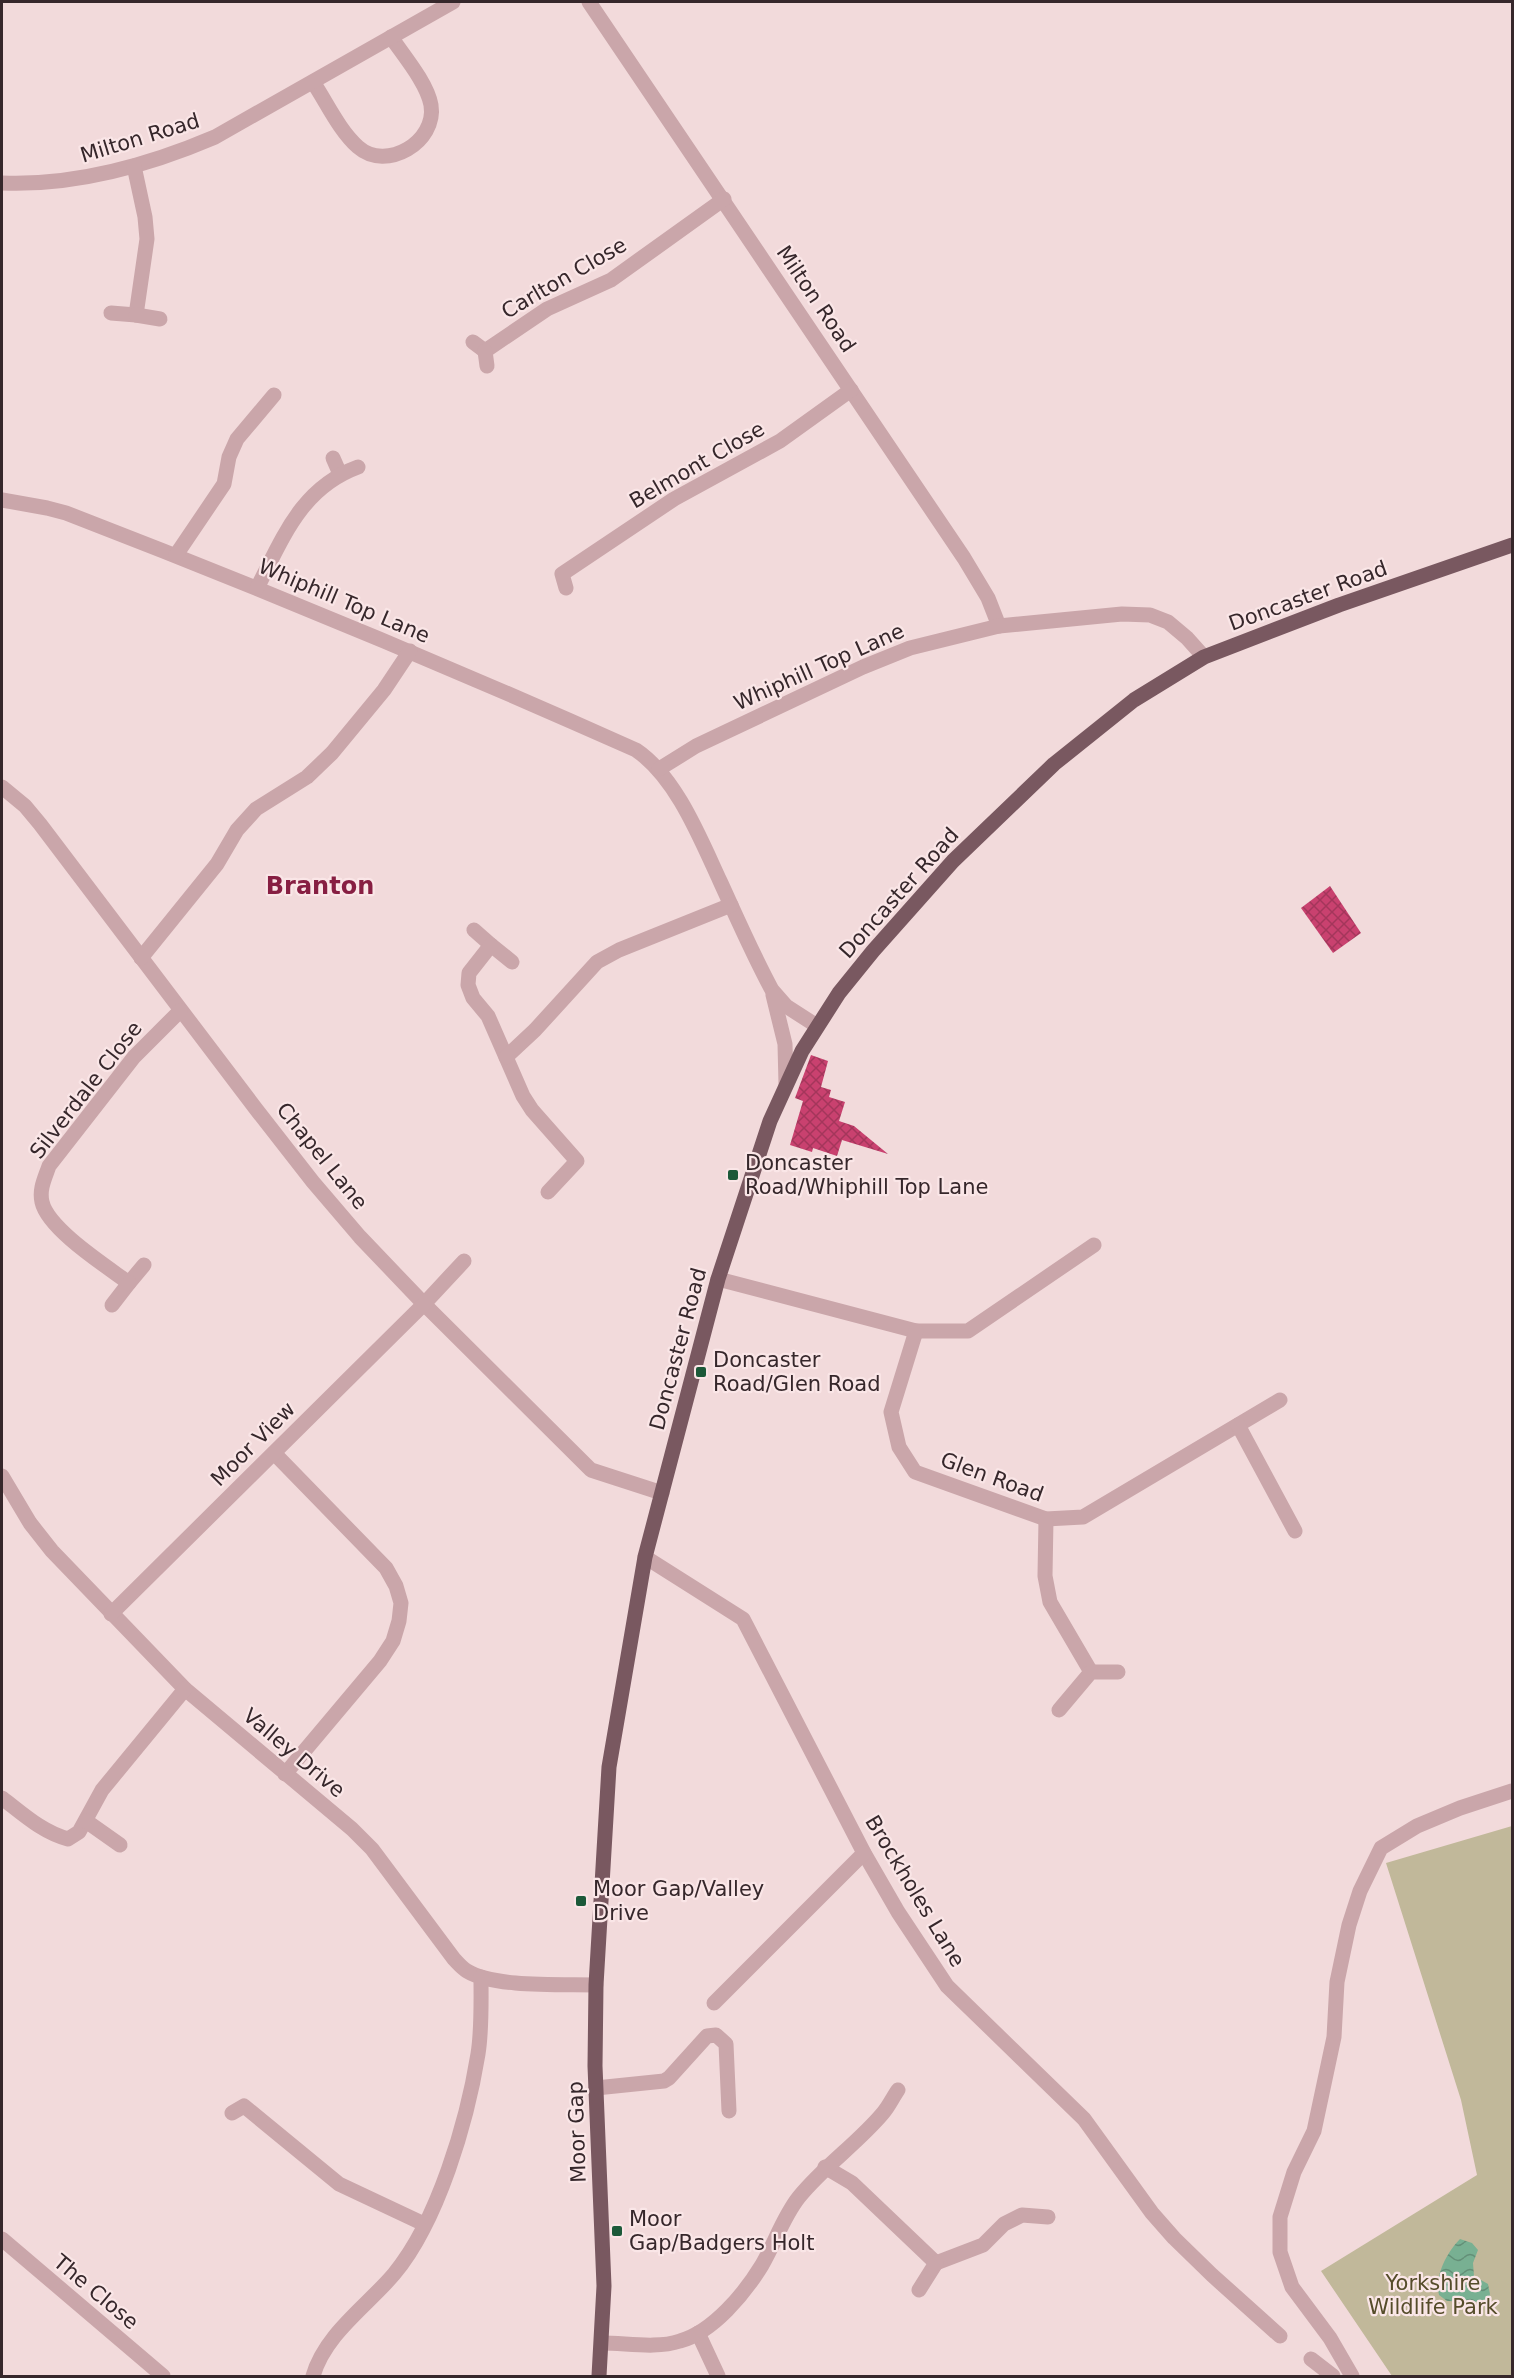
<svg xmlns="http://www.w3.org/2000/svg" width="1514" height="2378" font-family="'DejaVu Sans',sans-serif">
	<defs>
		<pattern id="water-waves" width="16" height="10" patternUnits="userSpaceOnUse" patternTransform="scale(1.5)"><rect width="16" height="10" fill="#78b092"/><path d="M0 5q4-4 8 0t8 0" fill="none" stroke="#638f77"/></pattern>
		<pattern id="building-cross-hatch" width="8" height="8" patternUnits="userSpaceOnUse" patternTransform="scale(1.5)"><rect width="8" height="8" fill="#c9416f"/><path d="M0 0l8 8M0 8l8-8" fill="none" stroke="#a4365b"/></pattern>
	</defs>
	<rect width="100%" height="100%" fill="#f2dadb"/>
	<polygon fill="#c1b89a" points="1512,1826 1512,2376 1392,2376 1321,2271 1477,2175 1461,2100 1386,1863"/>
	<path fill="url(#water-waves)" d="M1460,2239l12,4 6,7 -5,13 1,13 14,8 2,10 -2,8 -41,-1 -8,-6c-5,-18 8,-43 21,-56z"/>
	<g fill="url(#building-cross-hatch)">
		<polygon points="1330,886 1361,933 1333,953 1301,908"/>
		<polygon points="811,1055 828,1061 821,1087 831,1090 829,1097 845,1102 839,1121 854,1126 888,1154 842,1140 837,1156 813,1148 812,1152 790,1145 803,1101 795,1098"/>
	</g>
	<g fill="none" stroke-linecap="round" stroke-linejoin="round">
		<g stroke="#caa6aa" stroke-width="15">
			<polyline points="589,2 964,558 988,598 999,626"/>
			<path d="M313,82c14,21 26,48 45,65 28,25 79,-5 73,-42 -4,-22 -27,-49 -40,-68"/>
			<path d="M2,183c73,3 145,-17 213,-46l238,-135"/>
			<polyline points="111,313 136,315 147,239 145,217 134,166"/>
			<polyline points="136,315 160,319"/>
			<polyline points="473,342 485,351 547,309 611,280 724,199"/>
			<polyline points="485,351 487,366"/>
			<polyline points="333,458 340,474"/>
			<path d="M2,500l45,8 19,5c192,74 382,153 570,237 40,27 64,88 84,131 17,37 33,74 52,109l14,16 31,20"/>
			<polyline points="176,555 224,484 229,457 237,439 274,395"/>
			<path d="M257,588c26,-50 44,-100 101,-121"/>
			<polyline points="566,588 562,574 674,499 780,441 851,390"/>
			<polyline points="659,769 696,746 863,667 910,648 999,626 1122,614 1150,615 1168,622 1187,638 1204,657"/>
			<polyline points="2,787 25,806 40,824 256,1109 313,1182 360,1237 424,1304 591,1470 662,1493"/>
			<polyline points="474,930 491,945"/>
			<polyline points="141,958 217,864 237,830 256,809 307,777 332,753 384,690 410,651"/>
			<polyline points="512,962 491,945 469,973 468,985 473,998 488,1016 523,1096 532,1110 577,1161 548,1192"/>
			<polyline points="773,995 785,1044 786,1084"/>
			<polyline points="506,1057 535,1030 597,962 619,950 731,905"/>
			<path d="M144,1265l-15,18c-23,-17 -81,-54 -87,-81 -3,-13 3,-24 7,-36l85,-109 46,-46"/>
			<polyline points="718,1279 916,1331 968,1331 1094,1245"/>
			<polyline points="112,1305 129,1283"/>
			<polyline points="916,1331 891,1412 899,1447 915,1472 1046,1519 1083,1517 1280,1400"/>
			<polyline points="1238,1425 1295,1531"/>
			<polyline points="274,1453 386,1568 396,1586 401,1603 399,1621 393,1641 380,1661 285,1774"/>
			<path d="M2,1476l28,47 22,28 133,138 167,140 20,20 82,110c4,4 8,9 13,12 28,17 96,13 129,14"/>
			<polyline points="1046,1519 1045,1576 1050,1602 1091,1672"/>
			<polyline points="645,1557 743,1619 864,1853 898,1912 947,1986 1084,2119 1152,2213 1174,2238 1212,2275 1280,2336"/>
			<polyline points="111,1614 424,1304 464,1261"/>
			<polyline points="1059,1710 1091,1672 1118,1672"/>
			<path d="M2,1798c21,16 40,34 66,41l11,-7 23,-42 83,-101"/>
			<polyline points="86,1821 120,1845"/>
			<polyline points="714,2003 864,1853"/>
			<polyline points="596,2088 664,2081 669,2078 707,2036 716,2035 726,2044 729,2111"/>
			<polyline points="232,2113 244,2106 339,2184 424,2224"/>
			<polyline points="825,2167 852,2183 936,2263 983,2245 1004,2224 1022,2215 1048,2217"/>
			<polyline points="2,2239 163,2376"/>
			<polyline points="919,2290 936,2263"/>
			<polyline points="698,2333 718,2376"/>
			<path d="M602,2343c25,0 54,6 78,-2 33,-9 65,-48 82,-76 13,-22 21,-48 37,-68 25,-31 59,-54 84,-84 6,-7 10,-16 15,-23"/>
			<polyline points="1311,2359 1333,2376"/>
			<path d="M313,2376c12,-42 54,-70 81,-102 44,-53 73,-152 84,-220 4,-25 3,-51 3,-77"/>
			<polyline points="1352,2376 1330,2338 1292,2287 1280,2252 1280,2217 1294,2172 1314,2131 1334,2037 1337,1982 1349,1925 1360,1891 1381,1848 1417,1826 1460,1808 1512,1791"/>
		</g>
		<polyline stroke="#795860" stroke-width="15" points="599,2376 604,2286 595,2066 596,1985 609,1767 645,1557 718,1279 770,1121 802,1051 839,993 873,951 953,861 1054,764 1134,700 1204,657 1339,605 1512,545"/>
	</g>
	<g fill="#1c5939" stroke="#fae6e7" stroke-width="2">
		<rect x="727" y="1169" width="12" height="12" rx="3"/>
		<rect x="695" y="1366" width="12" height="12" rx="3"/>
		<rect x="575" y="1895" width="12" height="12" rx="3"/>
		<rect x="611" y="2225" width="12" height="12" rx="3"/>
	</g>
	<g text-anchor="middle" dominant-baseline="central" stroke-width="4.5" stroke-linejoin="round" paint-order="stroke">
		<g font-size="21" fill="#36272b" stroke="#fae6e7">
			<text transform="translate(140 138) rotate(-17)">Milton Road</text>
			<text transform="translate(564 278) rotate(-30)">Carlton Close</text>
			<text transform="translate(816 299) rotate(56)">Milton Road</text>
			<text transform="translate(697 465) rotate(-30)">Belmont Close</text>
			<text transform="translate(1308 596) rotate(-20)">Doncaster Road</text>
			<text transform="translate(344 601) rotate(23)">Whiphill Top Lane</text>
			<text transform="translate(819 667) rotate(-24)">Whiphill Top Lane</text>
			<text transform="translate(899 893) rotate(-48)">Doncaster Road</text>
			<text transform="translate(86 1090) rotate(-52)">Silverdale Close</text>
			<text transform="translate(322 1156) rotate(51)">Chapel Lane</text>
			<text transform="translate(678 1349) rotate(-75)">Doncaster Road</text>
			<text transform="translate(253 1444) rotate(-45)">Moor View</text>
			<text transform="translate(992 1477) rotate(20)">Glen Road</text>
			<text transform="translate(294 1753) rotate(40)">Valley Drive</text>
			<text transform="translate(915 1891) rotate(59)">Brockholes Lane</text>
			<text transform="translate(577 2132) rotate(-92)">Moor Gap</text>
			<text transform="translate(96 2292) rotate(40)">The Close</text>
		</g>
		<g font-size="21" fill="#36272b" stroke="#fae6e7" text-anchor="start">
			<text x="745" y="1163">Doncaster<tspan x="745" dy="24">Road/Whiphill Top Lane</tspan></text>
			<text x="713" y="1360">Doncaster<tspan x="713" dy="24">Road/Glen Road</tspan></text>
			<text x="593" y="1889">Moor Gap/Valley<tspan x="593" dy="24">Drive</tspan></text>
			<text x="629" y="2219">Moor<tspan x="629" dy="24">Gap/Badgers Holt</tspan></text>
		</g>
		<g font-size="21" fill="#554c2a" stroke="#fae6e7">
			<text x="1433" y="2283">Yorkshire<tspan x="1433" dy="24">Wildlife Park</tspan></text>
		</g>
		<g font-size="24" font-weight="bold" fill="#871e42" stroke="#fae6e7">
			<text x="320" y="886">Branton</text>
		</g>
	</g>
	<rect width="1514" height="2378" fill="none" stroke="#36272b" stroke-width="6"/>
</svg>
